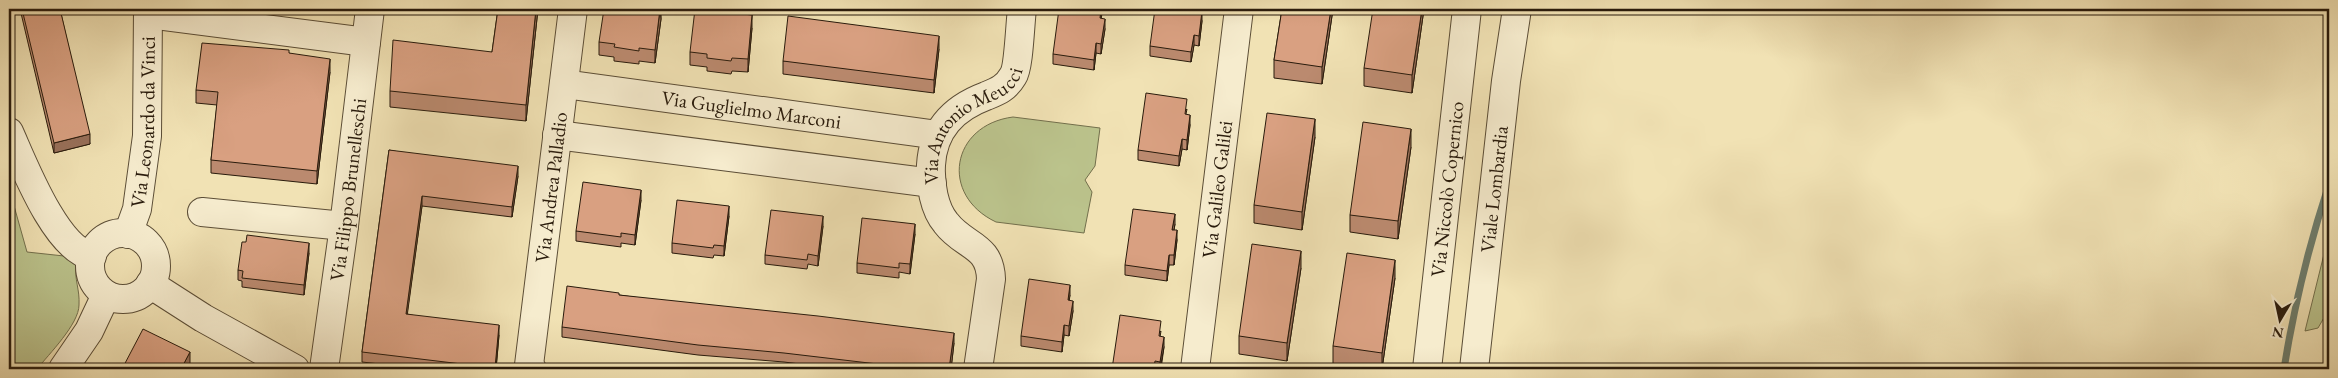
<svg xmlns="http://www.w3.org/2000/svg" width="2338" height="378" font-family="'EB Garamond',serif">
	<rect width="100%" height="100%" fill="#f1e2b4"/>
	<filter id="stains"><feTurbulence type="fractalNoise" baseFrequency=".004" numOctaves="4"/><feColorMatrix values="0 0 0 0 .2 0 0 0 0 .09 0 0 0 0 .02 0 0 0 .5 -.17"/></filter>
	<radialGradient id="worn" r=".72"><stop offset=".6" stop-color="#630" stop-opacity="0"/><stop offset="1" stop-color="#630" stop-opacity=".3"/></radialGradient>
	<g fill="#bbc38c" stroke="#726f4c">
		<path d="M1013,117l87,11 -5,38 -10,14 7,12 -8,41 -88,-11c-57,-27 -45,-97 17,-105z"/>
		<path d="M9,188l18,64 37,4 12,6c-2,18 4,27 3,43 0,19 -30,49 -42,64h-28z"/>
		<polygon points="2327,242 2329,242 2329,309 2318,328 2305,331"/>
	</g>
	<g fill="none" stroke-linecap="round" stroke-linejoin="round">
		<path stroke="#6d7d6d" stroke-width="7" d="M2284,369c10,-63 25,-124 45,-185"/>
		<defs>
			<g id="minor">
				<polyline points="149,14 366,42"/>
				<path id="s1" d="M564,84l374,51"/>
				<path d="M9,132c14,31 47,118 83,124"/>
				<polyline points="557,135 932,183"/>
				<polyline points="202,212 344,226"/>
				<circle cx="123" cy="266" r="33"/>
				<path id="s2" d="M128,234l9,-25 10,-73 1,-127"/>
				<polyline points="150,284 203,318 295,369"/>
				<polyline points="63,369 89,331 106,295"/>
				<path id="s3" d="M324,369l20,-143 26,-217"/>
				<path id="s4" d="M532,369l-3,-4 44,-356"/>
				<path id="s5" d="M978,369l13,-90c-1,-35 -27,-32 -45,-56 -12,-14 -16,-39 -15,-58 2,-36 23,-57 55,-69 12,-5 20,-8 27,-20 6,-9 7,-53 9,-67"/>
				<path id="s6" d="M1195,369l44,-360"/>
				<path id="s7" d="M1427,369l40,-360"/>
				<path id="s8" d="M1474,369l32,-288 11,-72"/>
			</g>
		</defs>
		<use href="#minor" stroke="#5b4d36" stroke-width="30"/>
		<use href="#minor" stroke="#f6ecce" stroke-width="28"/>
	</g>
	<g fill="#bb8a6f" stroke="#291b0c">
		<polygon points="20,9 60,9 90,144 54,153"/>
		<polygon points="498,9 538,9 526,121 390,107 390,91 492,52"/>
		<polygon points="661,9 661,19 655,63 639,61 639,64 614,61 614,57 599,55 599,42"/>
		<polygon points="951,9 970,9 970,11"/>
		<polygon points="1102,9 1101,18 1105,29 1101,54 1096,53 1094,70 1053,64 1053,54"/>
		<polygon points="1282,9 1333,9 1322,84 1274,78 1274,60"/>
		<polygon points="1424,9 1412,93 1364,86 1364,68"/>
		<polygon points="1198,10 1202,21 1199,46 1194,45 1191,62 1150,56 1150,46"/>
		<polygon points="752,28 748,72 732,71 731,74 707,71 707,67 690,65 690,52"/>
		<polygon points="939,49 934,93 783,74 783,61"/>
		<polygon points="289,53 330,72 317,184 211,173 211,160 217,105 196,103 196,90"/>
		<polygon points="1187,109 1186,114 1190,125 1187,150 1182,149 1179,166 1138,160 1138,150"/>
		<polygon points="1315,137 1302,230 1254,223 1254,205"/>
		<polygon points="1411,147 1398,239 1350,232 1350,215"/>
		<polygon points="389,150 518,176 512,217 422,206 407,314 499,335 496,369 424,369 362,362 362,352"/>
		<polygon points="641,200 635,245 621,243 621,247 576,241 576,231"/>
		<polygon points="729,216 724,256 714,255 713,258 672,253 672,243"/>
		<polygon points="1175,224 1174,230 1177,240 1174,265 1169,265 1167,281 1125,275 1125,265"/>
		<polygon points="823,226 818,266 808,264 807,269 765,264 765,255"/>
		<polygon points="915,234 910,274 899,272 899,278 857,273 857,263"/>
		<polygon points="309,253 304,295 242,287 242,281 238,280 238,270"/>
		<polygon points="1301,268 1287,361 1239,354 1239,336"/>
		<polygon points="1395,278 1382,369 1373,369 1333,364 1333,346"/>
		<polygon points="619,295 954,343 951,369 839,369 784,362 698,355 562,337 562,327"/>
		<polygon points="1070,295 1069,300 1073,311 1069,336 1064,335 1062,352 1021,346 1021,336"/>
		<polygon points="1161,331 1160,337 1164,347 1161,369 1112,369"/>
	</g>
	<g fill="#98705a" stroke="#291b0c">
		<polygon points="536,9 538,9 526,121 526,105"/>
		<polygon points="660,9 661,19 655,63 655,50"/>
		<polygon points="1101,9 1102,9 1102,13 1100,28 1100,18"/>
		<polygon points="1331,9 1333,9 1322,84 1322,67"/>
		<polygon points="1422,9 1424,9 1412,93 1412,75"/>
		<polygon points="1202,11 1202,21 1199,46 1199,36"/>
		<polygon points="752,15 752,28 748,72 748,59"/>
		<polygon points="1105,19 1105,29 1101,54 1101,44"/>
		<polygon points="1194,35 1194,45 1191,62 1191,52"/>
		<polygon points="939,36 939,49 934,93 934,80"/>
		<polygon points="1096,43 1096,53 1094,70 1094,60"/>
		<polygon points="330,59 330,72 317,184 317,171"/>
		<polygon points="1190,115 1190,125 1187,150 1187,140"/>
		<polygon points="1315,119 1315,137 1302,230 1302,212"/>
		<polygon points="1411,129 1411,147 1398,239 1398,221"/>
		<polygon points="90,134 90,144 54,153 54,143"/>
		<polygon points="1182,139 1182,149 1179,166 1179,156"/>
		<polygon points="518,166 518,176 512,217 512,207"/>
		<polygon points="641,190 641,200 635,245 635,235"/>
		<polygon points="422,196 422,206 406,324 406,314"/>
		<polygon points="729,206 729,216 724,256 724,246"/>
		<polygon points="1175,214 1175,224 1172,240 1172,230"/>
		<polygon points="823,216 823,226 818,266 818,256"/>
		<polygon points="915,224 915,234 910,274 910,264"/>
		<polygon points="1177,230 1177,240 1174,265 1174,255"/>
		<polygon points="309,243 309,253 304,295 304,285"/>
		<polygon points="1301,251 1301,268 1287,361 1287,343"/>
		<polygon points="1169,255 1169,265 1167,281 1167,271"/>
		<polygon points="1395,260 1395,278 1382,369 1382,353"/>
		<polygon points="1070,285 1070,295 1068,310 1068,300"/>
		<polygon points="1073,301 1073,311 1069,336 1069,326"/>
		<polygon points="499,325 499,335 496,369 495,369"/>
		<polygon points="1064,325 1064,335 1062,352 1062,342"/>
		<polygon points="954,333 954,343 951,369 949,369"/>
		<polygon points="1164,337 1164,347 1160,369 1160,362"/>
		<polygon points="190,352 190,368 189,369 181,369"/>
	</g>
	<g fill="#d9a081" stroke="#291b0c">
		<polygon points="22,9 60,9 90,134 54,143"/>
		<polygon points="498,9 536,9 526,105 390,91 393,40 492,52"/>
		<polygon points="604,9 660,9 655,50 639,48 639,51 614,47 615,44 599,42"/>
		<polygon points="695,9 752,15 748,59 732,58 731,61 707,58 707,54 690,52"/>
		<polygon points="1059,9 1101,9 1100,18 1105,19 1101,44 1096,43 1094,60 1053,54"/>
		<polygon points="1155,9 1197,9 1197,10 1202,11 1199,36 1194,35 1191,52 1150,46"/>
		<polygon points="1282,9 1331,9 1322,67 1274,60"/>
		<polygon points="1373,9 1422,9 1412,75 1364,68"/>
		<polygon points="788,16 939,36 934,80 783,61"/>
		<polygon points="202,43 289,50 289,53 330,59 317,171 211,160 218,92 196,90"/>
		<polygon points="1146,93 1187,99 1185,114 1190,115 1187,140 1182,139 1179,156 1138,150"/>
		<polygon points="1267,113 1315,119 1302,212 1254,205"/>
		<polygon points="1363,122 1411,129 1398,221 1350,215"/>
		<polygon points="389,150 518,166 512,207 422,196 406,314 499,325 495,368 362,352"/>
		<polygon points="583,182 641,190 635,235 621,233 621,237 576,231"/>
		<polygon points="677,200 729,206 724,246 714,245 713,248 672,243"/>
		<polygon points="1133,209 1175,214 1172,230 1177,230 1174,255 1169,255 1167,271 1125,265"/>
		<polygon points="771,210 823,216 818,256 808,254 807,260 765,255"/>
		<polygon points="862,218 915,224 910,264 899,263 899,268 857,263"/>
		<polygon points="247,235 309,243 304,285 242,278 243,271 238,270 242,242 246,242"/>
		<polygon points="1252,244 1301,251 1287,343 1239,336"/>
		<polygon points="1347,253 1395,260 1382,353 1333,346"/>
		<polygon points="1029,279 1070,285 1068,300 1073,301 1069,326 1064,325 1062,342 1021,336"/>
		<polygon points="567,286 619,293 619,295 818,316 954,333 949,369 920,369 784,353 698,345 562,327"/>
		<polygon points="1120,315 1161,321 1159,336 1164,337 1160,362 1155,361 1154,369 1112,369"/>
		<polygon points="143,329 190,352 181,369 122,369"/>
	</g>
	<g text-anchor="middle" dominant-baseline="central" stroke-width="4" stroke-linejoin="round" paint-order="stroke">
		<g font-size="20" fill="#291b0c" stroke="#f6ecce">
			<text stroke="none"><textPath href="#s1" startOffset="189">Via Guglielmo Marconi</textPath></text>
			<text stroke="none"><textPath href="#s2" startOffset="114">Via Leonardo da Vinci</textPath></text>
			<text stroke="none"><textPath href="#s5" startOffset="286">Via Antonio Meucci</textPath></text>
			<text stroke="none"><textPath href="#s4" startOffset="184">Via Andrea Palladio</textPath></text>
			<text stroke="none"><textPath href="#s3" startOffset="181">Via Filippo Brunelleschi</textPath></text>
			<text stroke="none"><textPath href="#s6" startOffset="181">Via Galileo Galilei</textPath></text>
			<text stroke="none"><textPath href="#s7" startOffset="181">Via Niccolò Copernico</textPath></text>
			<text stroke="none"><textPath href="#s8" startOffset="181">Viale Lombardia</textPath></text>
		</g>
	</g>
	<rect width="2338" height="378" fill="none" stroke="#f1e2b4" stroke-width="30"/>
	<rect x="10" y="10" width="2318" height="358" fill="none" stroke="#291b0c" stroke-width="2.5"/>
	<rect x="15" y="15" width="2308" height="348" fill="none" stroke="#291b0c"/>
	<g transform="translate(2280 320) rotate(189)" stroke="#f6ecce" stroke-width="4" paint-order="stroke">
	<path d="M0-4L9 19L0 12L-9 19Z" fill="#291b0c"/>
	<text y="-8" font-size="14" font-weight="bold" text-anchor="middle" fill="#291b0c">N</text>
	</g>
	<rect width="100%" height="100%" filter="url(#stains)"/>
	<rect width="100%" height="100%" fill="url(#worn)"/>
</svg>
